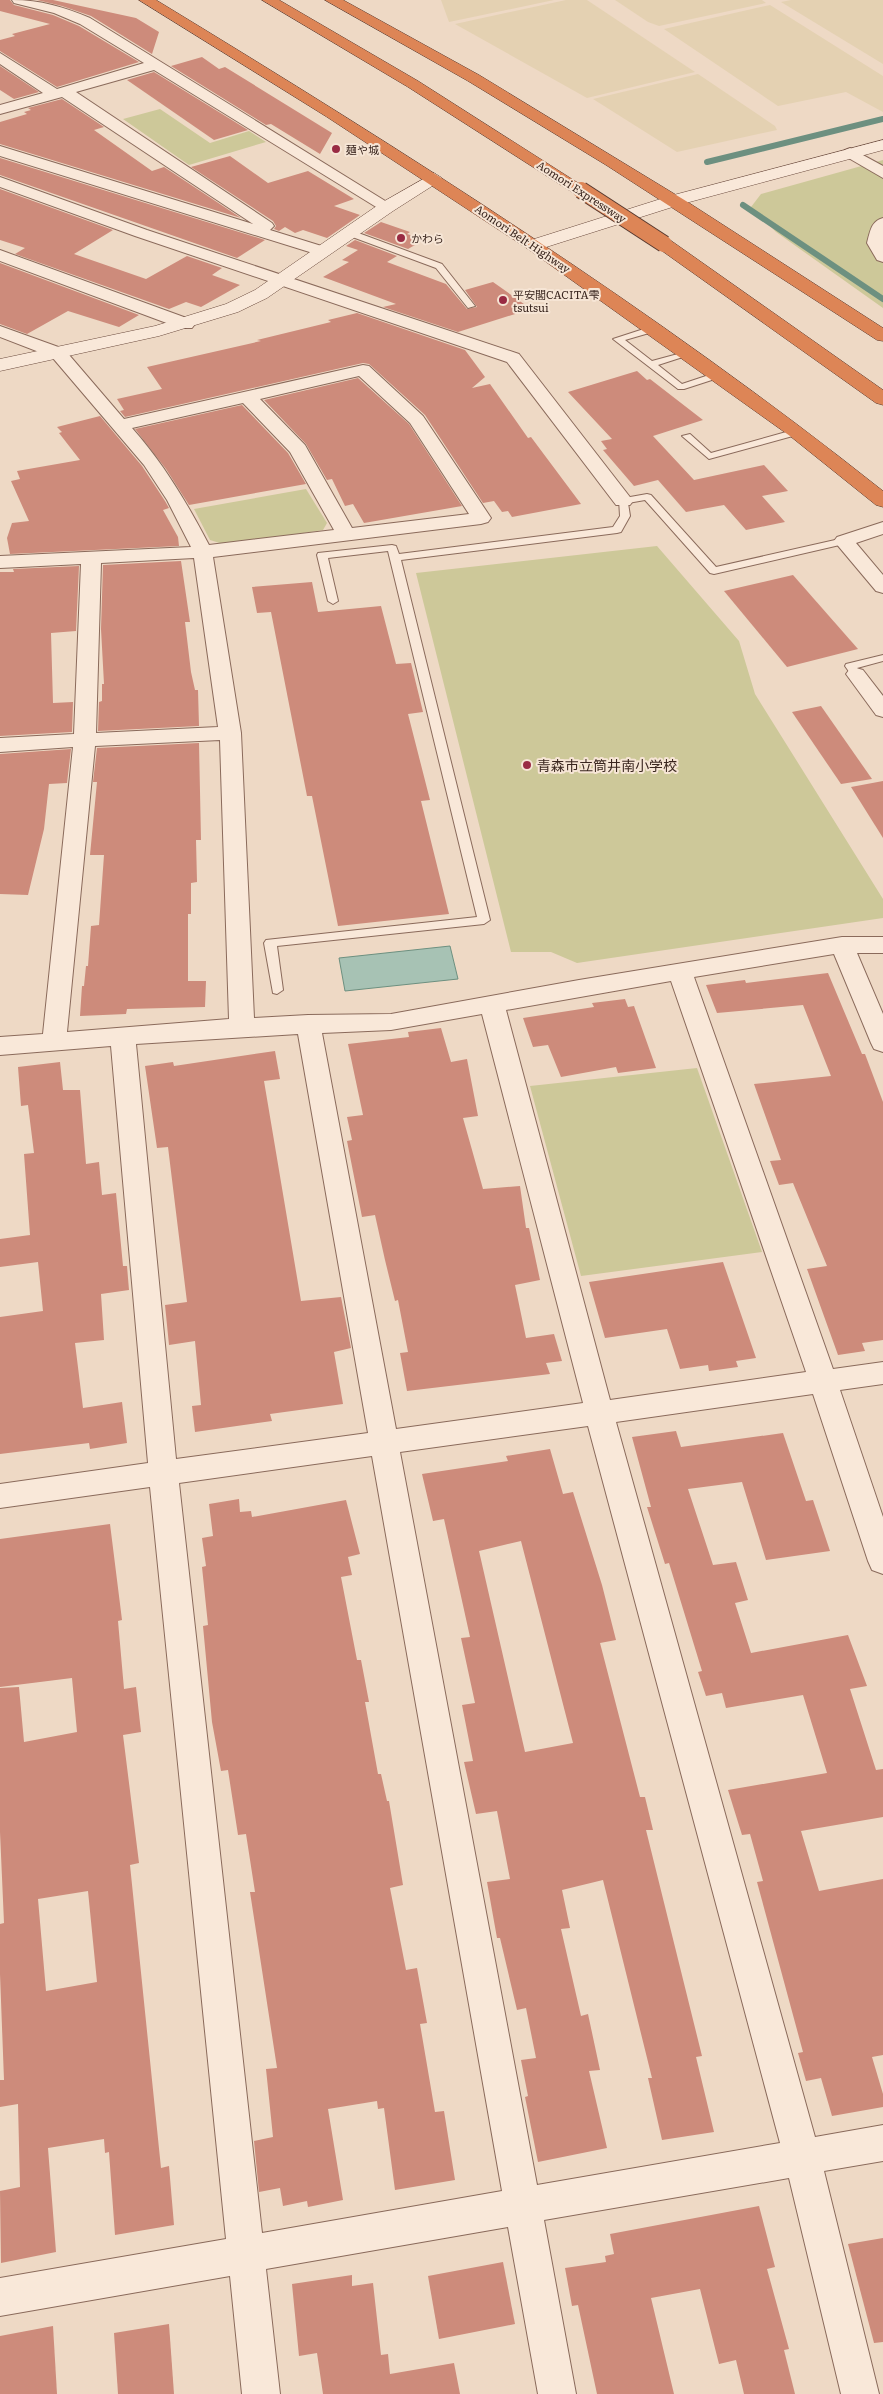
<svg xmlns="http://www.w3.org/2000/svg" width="883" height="2394" font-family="Literata,'Noto Sans JP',serif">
	<rect width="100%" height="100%" fill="#eed9c5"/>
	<g fill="#e4d1b2">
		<polygon points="441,0 554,0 449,22"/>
		<polygon points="566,0 587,0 695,72 587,98 455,24"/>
		<polygon points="615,0 762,0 766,3 659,26 648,22"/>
		<polygon points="791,0 883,0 883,64 781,2"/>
		<polygon points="770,5 883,76 883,112 846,92 778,106 664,29"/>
		<polygon points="698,74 775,126 777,130 677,152 593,99"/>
	</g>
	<g fill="#cdc899">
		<polygon points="160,109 210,143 249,131 266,142 189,165 123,119"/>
		<polygon points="883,160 883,308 776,232 751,207 761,194"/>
		<polygon points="306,489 327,523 323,530 226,545 210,540 194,509"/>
		<polygon points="657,546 739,641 755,694 883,899 883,918 577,963 551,952 511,952 416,573"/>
		<polygon points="697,1068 762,1252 581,1276 530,1086"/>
	</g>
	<polygon fill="#a7c2b4" stroke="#6d9080" points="450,946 458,979 345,991 339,958"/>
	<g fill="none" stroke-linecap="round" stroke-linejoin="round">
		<g stroke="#6d9080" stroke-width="6">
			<polyline points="707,162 883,119"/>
			<polyline points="743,205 883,299"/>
		</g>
	</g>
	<g fill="#cd8b7b" fill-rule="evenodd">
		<polygon points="0,0 10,0 14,5 53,15 79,26 139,62 57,87 0,51 0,40 15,36 12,34 50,24 0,11"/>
		<polygon points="37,0 53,0 136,18 159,32 152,54 91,16 62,6"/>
		<polygon points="202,57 219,69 225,67 332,133 320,154 271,124 266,125 171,66"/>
		<polygon points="0,66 39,92 14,99 0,90"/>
		<polygon points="154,72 248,130 214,140 127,80"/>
		<polygon points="62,99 104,127 94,130 152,171 164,167 241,218 0,144 0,122 27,114 24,112 31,110 28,108"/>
		<polygon points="230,156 268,183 308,171 354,199 334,206 360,215 327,238 303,230 295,233 285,227 279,231 274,229 276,226 273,221 191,167"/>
		<polygon points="0,158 265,240 237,258 0,175"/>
		<polygon points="0,189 113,230 74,254 146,279 187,256 222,268 212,275 240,285 201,307 186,302 169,309 15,254 25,248 0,240"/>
		<polygon points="381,222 410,232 407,234 417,237 413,239 420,242 408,249 364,233"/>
		<polygon points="355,240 397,256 387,262 446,284 467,309 477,307 465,290 493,282 531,309 458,332 383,307 396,304 323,277 349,262 342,260 358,250 346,246"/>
		<polygon points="0,263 139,315 119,327 68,311 27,334 0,324"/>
		<polygon points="357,313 465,350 485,377 472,388 490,384 528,438 531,437 581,504 512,517 508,511 502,512 494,501 483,503 425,415 369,364 363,363 125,417 120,411 124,410 117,399 162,389 147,367 261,341 257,340 331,322 328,320"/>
		<polygon points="637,371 647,380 650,379 703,420 653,436 694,480 764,465 788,491 762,496 785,522 746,530 724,505 686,512 658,480 634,486 603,450 607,449 601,441 612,439 568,392"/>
		<polygon points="358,378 409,424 462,506 364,523 353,504 345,506 332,479 327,480 306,444 264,400"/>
		<polygon points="242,405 288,453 306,484 189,505 166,469 135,429"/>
		<polygon points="100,416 142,466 165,501 169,508 163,510 178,537 179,546 10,554 7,538 12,523 29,521 11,481 20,479 17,471 80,460 59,433 62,432 57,427"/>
		<polygon points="181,561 190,622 185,622 191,672 195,690 198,690 199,726 98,731 99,702 102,701 102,684 104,684 101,629 103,565"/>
		<polygon points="79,566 76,631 51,633 53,703 73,702 72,732 0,736 0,572 14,572 13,569"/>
		<polygon points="793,575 858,649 787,667 724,591"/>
		<polygon points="312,582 318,612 381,606 396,664 411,663 423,712 408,714 430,800 421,801 449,914 338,926 312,796 307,796 271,612 257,613 252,587"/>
		<polygon points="821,706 872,779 841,784 792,712"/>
		<polygon points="199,743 201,840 196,840 197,882 191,883 191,914 188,914 188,981 206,981 205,1007 127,1009 126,1014 80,1016 82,986 84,986 86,966 88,966 91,926 99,925 104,855 90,855 97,782 93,782 97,748"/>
		<polygon points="71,749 67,783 49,784 44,829 28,895 0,894 0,754"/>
		<polygon points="883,781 883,838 851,787"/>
		<polygon points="828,973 862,1054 865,1054 883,1102 883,1340 862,1343 865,1351 838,1355 807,1269 827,1266 793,1183 779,1185 770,1161 781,1160 754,1084 831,1076 803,1005 717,1013 706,985 745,980 746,983"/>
		<polygon points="625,999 628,1007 634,1006 656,1068 618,1073 616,1067 561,1077 548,1045 533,1047 523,1018 594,1007 592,1003"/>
		<polygon points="441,1028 451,1062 467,1059 478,1116 463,1118 483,1189 520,1186 526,1228 529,1228 540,1280 515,1285 526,1338 554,1334 562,1361 546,1363 550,1374 407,1391 400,1353 408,1352 398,1300 395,1301 385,1260 375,1215 362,1217 347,1141 352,1140 347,1117 363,1115 348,1044 409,1037 408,1032"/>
		<polygon points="275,1051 280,1079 264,1081 301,1301 341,1297 351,1348 334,1352 343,1404 270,1414 272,1421 195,1432 192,1406 201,1405 195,1341 169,1345 165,1305 187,1302 168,1147 157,1148 145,1066 173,1062 174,1066"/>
		<polygon points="60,1062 63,1090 80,1090 86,1164 99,1162 102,1195 116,1193 123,1266 127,1266 129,1290 101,1294 104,1340 75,1343 83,1408 122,1402 127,1443 90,1449 89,1443 0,1454 0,1317 43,1311 38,1262 0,1267 0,1239 30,1235 24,1154 34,1153 28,1105 21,1106 18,1067"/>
		<polygon points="723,1262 756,1358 736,1361 738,1367 709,1371 708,1365 680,1369 667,1329 605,1338 589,1282"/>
		<polygon points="676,1431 681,1447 783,1433 806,1501 813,1500 830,1551 766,1560 742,1482 688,1489 713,1565 736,1562 748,1600 735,1603 751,1653 848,1635 867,1686 850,1689 876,1770 883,1769 883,1817 801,1831 819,1891 883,1879 883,2055 872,2057 883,2094 883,2107 832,2116 821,2078 806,2081 798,2053 803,2052 757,1882 763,1881 750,1834 742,1835 728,1790 827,1773 803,1695 726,1708 722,1693 706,1696 698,1672 702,1671 669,1563 665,1564 647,1507 651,1507 632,1437"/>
		<path d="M550,1449l13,45 10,-2 29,93 14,55 -16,3 40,154h5l8,33h-7l56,226 -6,1 18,75 -52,8 -14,-62h4l-49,-198 -41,10 8,38 -9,1 20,87 7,-2 12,56 -11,1 18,77 -69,14 -13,-65 3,-1 -7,-36 15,-2 -10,-50 -9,2 -17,-72h-3l-10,-56 23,-3 -13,-68 -21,3 -12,-52 9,-1 -11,-56 13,-2 -14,-65 9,-1 -26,-118 -11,2 -11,-47 86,-13 -2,-5zM521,1541l52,202 -48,9 -46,-201z"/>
		<polygon points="239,1499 240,1512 251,1511 252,1517 346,1500 360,1554 348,1557 352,1575 341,1577 357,1660 361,1660 369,1702 365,1702 378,1774 381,1774 387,1801 389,1801 403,1885 390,1888 406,1970 417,1968 427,2023 420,2024 435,2112 444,2111 455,2180 395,2190 384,2108 378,2109 377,2101 328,2109 343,2200 308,2207 307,2201 283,2206 280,2188 259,2192 254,2141 273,2137 266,2069 277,2068 250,1892 255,1892 246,1834 238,1835 228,1770 221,1771 212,1722 203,1626 208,1625 202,1567 206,1566 202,1538 213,1536 209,1504"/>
		<path d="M110,1524l12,96 -4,1 6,68 12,-2 5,45 -18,3 16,128 -9,2 31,303 8,-2 5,59 -59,10 -6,-83 -4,1 -1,-14 -56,9 8,104 -55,11 -1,-72 20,-4 -2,-83 -18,3v-27h4l-4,-106v-50l4,-1 -4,-91v-144l19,-1 5,55 53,-10 -5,-54 -72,9v-148zM88,1891l9,91 -51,9 -8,-92z"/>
		<polygon points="759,2206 775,2267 767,2269 789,2349 784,2350 795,2394 744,2394 736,2360 719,2364 700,2289 651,2298 674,2394 597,2394 578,2305 572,2306 565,2268 606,2262 605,2256 614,2254 610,2234"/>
		<polygon points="883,2238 883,2342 874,2343 848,2244"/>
		<polygon points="503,2262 515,2324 439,2339 428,2276"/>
		<polygon points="352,2275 352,2286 373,2283 381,2355 388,2354 390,2374 454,2363 460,2394 323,2394 317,2353 299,2356 292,2284"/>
		<polygon points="169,2324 174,2394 118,2394 114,2333"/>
		<polygon points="53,2326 57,2394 0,2394 0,2336"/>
	</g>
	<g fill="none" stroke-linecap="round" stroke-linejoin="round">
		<defs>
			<g id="lane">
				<polygon points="347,231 353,231 442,264 475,306 468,308 436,268 347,235"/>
				<polygon points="653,326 658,329 656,331 625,340 652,361 689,351 689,355 658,365 682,384 718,372 721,373 721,377 684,389 678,389 613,339"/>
				<polygon points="797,429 802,432 800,434 709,459 682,436 690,434 711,453"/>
				<polygon points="647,494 651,495 716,567 844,538 849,541 844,544 714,574 710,573 645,500 628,503 630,516 621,532 617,533 401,560 490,920 484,924 277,946 283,990 277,994 273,993 264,943 266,940 477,917 388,551 328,558 338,601 333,604 328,601 317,555 318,553 392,545 396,546 399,554 613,527 620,516 619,499"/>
				<polygon points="883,655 883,661 857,668 861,674 860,676 852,676 845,666 846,664"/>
			</g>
			<g id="street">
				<path d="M12,0c29,0 52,7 78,18l305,189 -8,5 -6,-2 -227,-140 -78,22 196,131 2,3 -4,4 58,18 2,3 -2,3h-12l-316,-98v-10l253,78 -191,-127 -62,17v-9l43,-12 -43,-29v-11l57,36 87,-26 -64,-39 -26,-11 -40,-10z"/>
				<polygon points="850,148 883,166 883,178 845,156 842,153 845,150"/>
				<polygon points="0,177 147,230 519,354 633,501 630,505 616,505 507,362 135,236 0,187"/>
				<path d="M883,218v44l-6,-2 -10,-17c3,-11 4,-22 16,-25z"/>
				<polygon points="0,250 192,320 195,324 192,328 180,328 0,261"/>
				<path d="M0,326l64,23 60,70 239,-54 6,1 54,50 68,102 -3,4 -7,2 -268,33 28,176 13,285 54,-3 83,-1 188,-34 263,-43h41v16h-26l26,61v38l-9,-3 -3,-6 -37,-89 -140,23 139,392 50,-7v22l-43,6 43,127v57l-11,-4 -4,-9 -55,-167 -197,28 199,715 68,-12v36l-59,10 55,223h-38l-52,-216 -245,42 32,174h-38l-30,-167 -242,42 14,125h-38l-12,-118 -230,40v-38l226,-39 -76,-752 -150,21v-24l148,-21 -37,-417 -111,9v-18l43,-3 30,-287 -73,5v-14l74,-4 7,-170 -81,4v-12l191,-9 -24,-47 -23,-35 -92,-108 -52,-20zM359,376l51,47 59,91 -117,14 -47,-83 -45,-46zM243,403l47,49 44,78 -125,15c-22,-42 -45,-81 -77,-117zM194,558l24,169 -122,6 5,-170zM220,740l9,279 -162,13 28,-286zM671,981l135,391 -196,28 -104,-390zM482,1014l101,389 -187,26 -74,-396 69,-3zM298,1034l70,399 -192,26 -40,-415zM588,1426l192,717 -243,42 -137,-733zM372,1456l130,735 -240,42 -83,-750z"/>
				<polygon points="883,522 883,534 856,543 883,575 883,593 876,591 834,541 837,537"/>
				<polygon points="856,668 863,670 883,696 883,717 876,715 846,674 849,670"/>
			</g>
			<g id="secondary">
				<polygon points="883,140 883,150 682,204 540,249 528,249 525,245 528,241 670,196"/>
				<polygon points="434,173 442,178 440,181 393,211 267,298 238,312 159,336 0,371 0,359 155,326 226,304 255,290 381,203"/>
			</g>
			<g id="highway">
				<path d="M139,0h17c250,152 498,309 727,491v16l-7,-2 -86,-69 -262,-187 -201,-132z"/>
				<polygon points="262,0 279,0 418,81 589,190 587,194 575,194 408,87"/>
				<polygon points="325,0 343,0 479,75 686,201 883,328 883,341 877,340 606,165 468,81"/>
				<polygon points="664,239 670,240 883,390 883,405 876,403 658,248 655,244 658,240"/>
			</g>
		</defs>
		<use href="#lane" stroke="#8a6a5b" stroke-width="2"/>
		<use href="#street" stroke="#8a6a5b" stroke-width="2"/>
		<use href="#secondary" stroke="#6b4b3e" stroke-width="1"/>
		<use href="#highway" stroke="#57392f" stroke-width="1"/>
		<use href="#lane" fill="#f9e8d9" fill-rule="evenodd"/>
		<use href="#street" fill="#f9e8d9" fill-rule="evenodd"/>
		<use href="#secondary" fill="#f9e8d9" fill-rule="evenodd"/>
		<use href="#highway" fill="#dd8556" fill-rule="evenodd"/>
		<defs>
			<polyline id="highway-bridge" points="581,190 664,244"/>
		</defs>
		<use href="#highway-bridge" stroke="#57392f" stroke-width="18" stroke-linecap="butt"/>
		<use href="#highway-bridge" stroke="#dd8556" stroke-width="16"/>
	</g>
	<g fill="#992b43" stroke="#f6e5d5" stroke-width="2">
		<circle cx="336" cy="149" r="5"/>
		<circle cx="401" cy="238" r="5"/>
		<circle cx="503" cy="300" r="5"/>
		<circle cx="527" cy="765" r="5"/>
	</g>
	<g text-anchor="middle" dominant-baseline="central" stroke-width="4" stroke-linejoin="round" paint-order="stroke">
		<g font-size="11" fill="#3a261f" stroke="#f6e5d5" text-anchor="start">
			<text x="346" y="149">麺や城</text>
			<text x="411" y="238">かわら</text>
			<text x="513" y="294">平安閣CACITA雫<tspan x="513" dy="13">tsutsui</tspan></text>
		</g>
		<g font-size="11" fill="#3a261f" stroke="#f6e5d5">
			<text transform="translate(582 191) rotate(33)">Aomori Expressway</text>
			<text transform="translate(523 238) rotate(34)">Aomori Belt Highway</text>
		</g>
		<g font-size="14" fill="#3a261f" stroke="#f6e5d5" text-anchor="start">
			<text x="537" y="765">青森市立筒井南小学校</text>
		</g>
	</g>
</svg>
